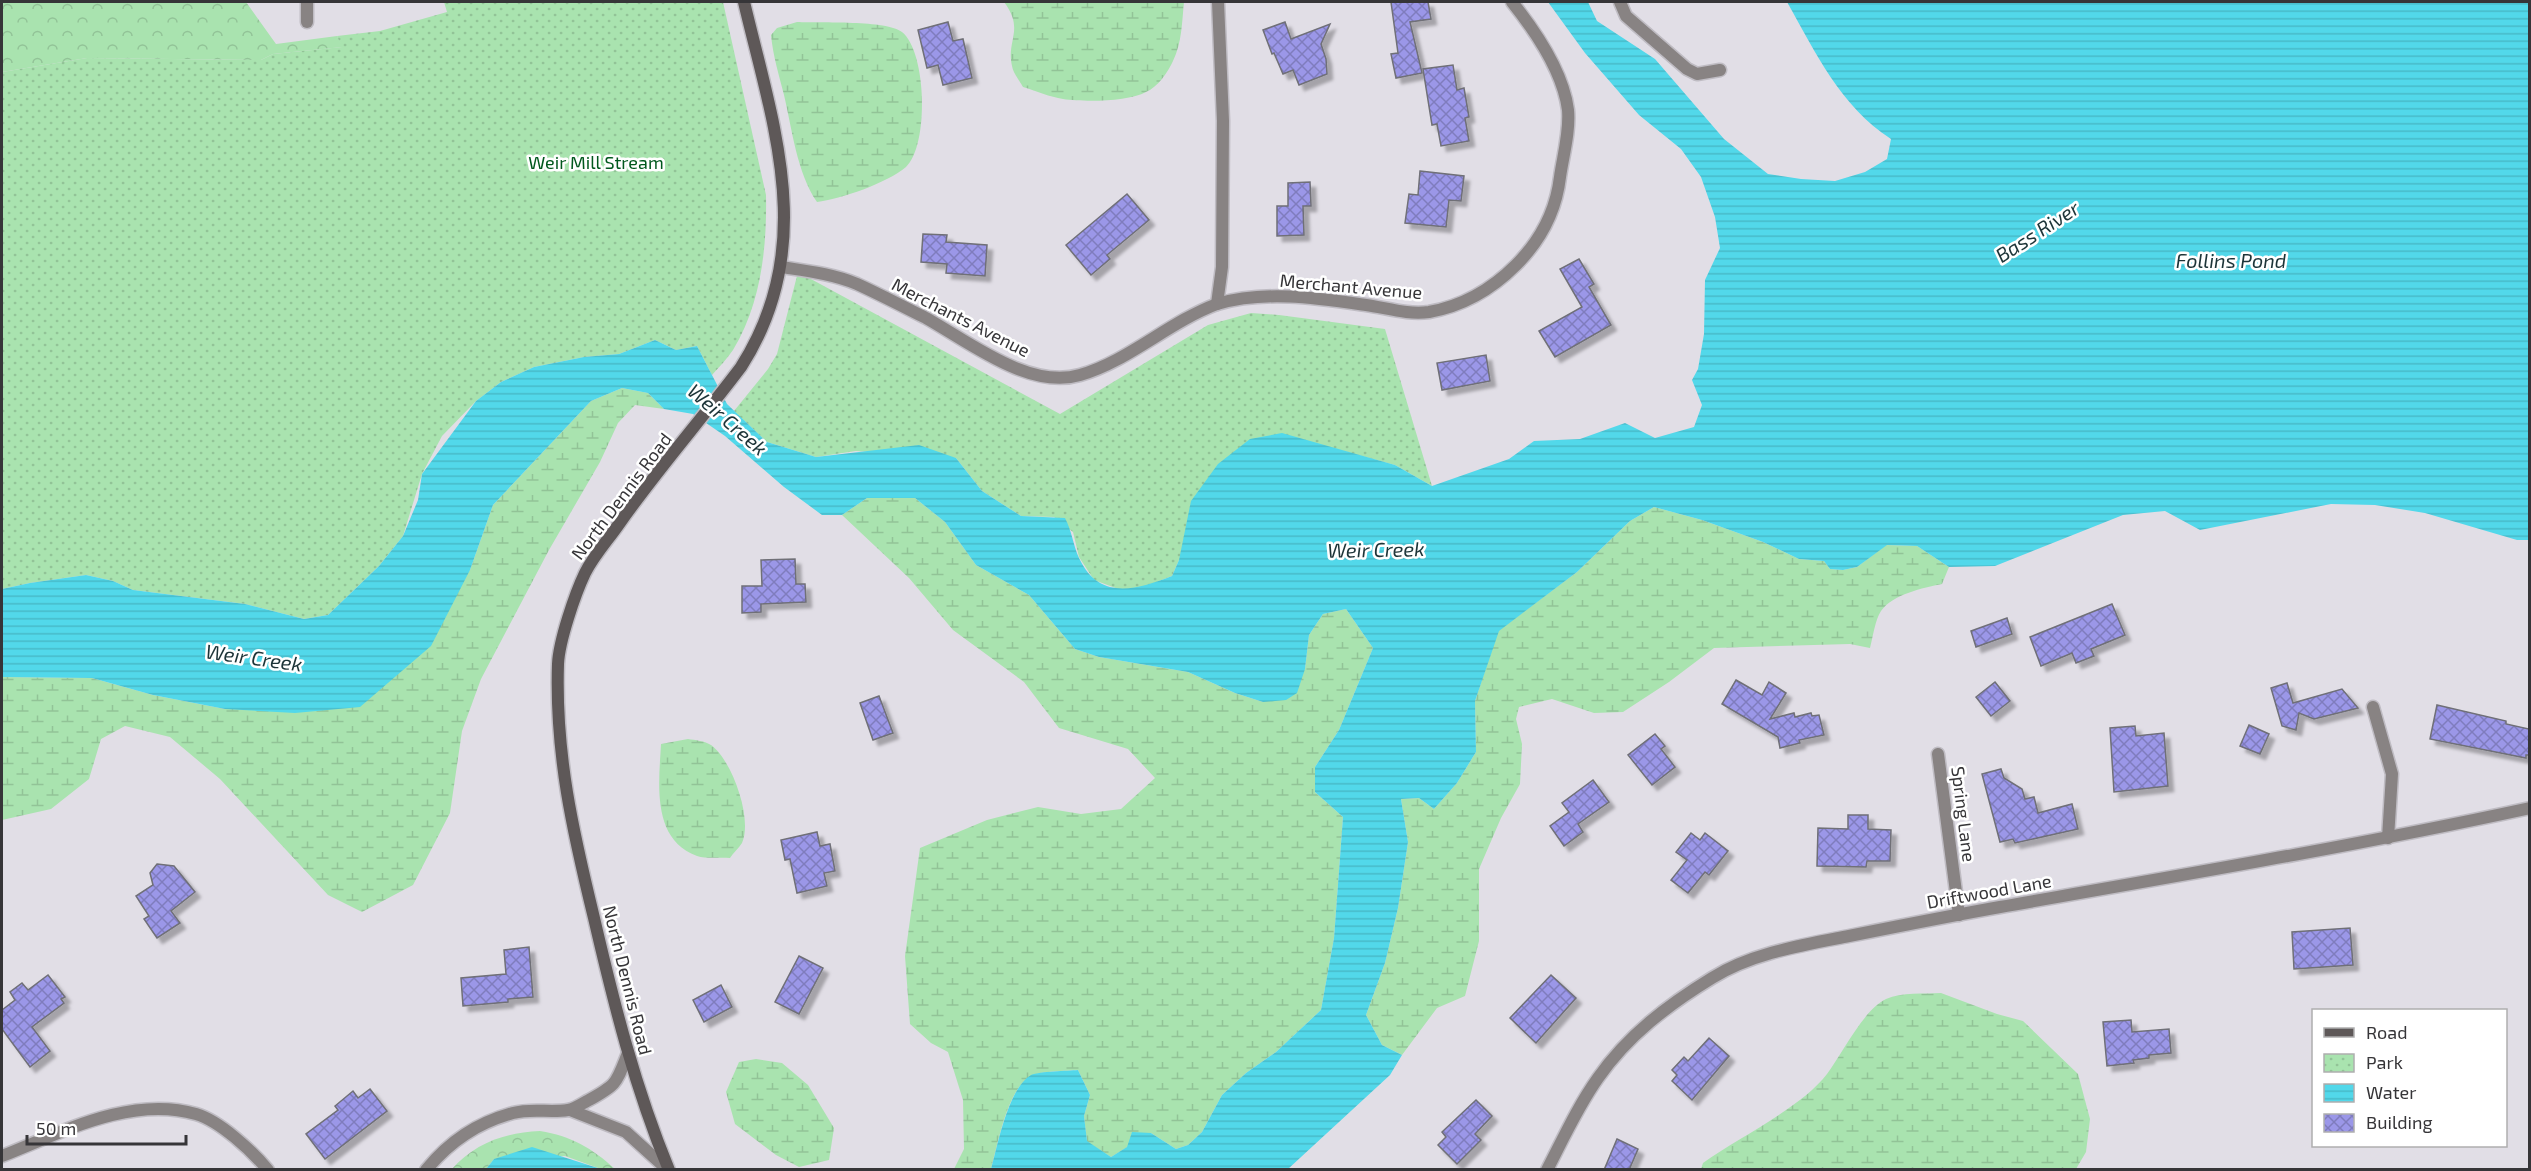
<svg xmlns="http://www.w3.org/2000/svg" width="2531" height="1171" font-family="'Exo 2',sans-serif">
	<defs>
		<pattern id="forest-crowns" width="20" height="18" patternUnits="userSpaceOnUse" patternTransform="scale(1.5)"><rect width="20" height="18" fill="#a9e3af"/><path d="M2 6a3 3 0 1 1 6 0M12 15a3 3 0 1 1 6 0" fill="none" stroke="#92c397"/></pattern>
		<pattern id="wetland-marsh" width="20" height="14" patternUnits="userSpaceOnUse" patternTransform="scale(1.5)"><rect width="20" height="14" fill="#a9e3af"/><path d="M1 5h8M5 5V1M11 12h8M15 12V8" fill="none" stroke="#92c397"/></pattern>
		<pattern id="park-dots" width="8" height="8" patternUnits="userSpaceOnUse" patternTransform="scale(1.5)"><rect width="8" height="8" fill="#a9e3af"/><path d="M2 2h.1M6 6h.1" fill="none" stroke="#92c397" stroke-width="1.8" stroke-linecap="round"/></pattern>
		<pattern id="water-rules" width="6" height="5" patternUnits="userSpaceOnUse" patternTransform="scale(1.5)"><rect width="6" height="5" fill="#52d8ea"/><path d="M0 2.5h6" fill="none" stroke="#48bac9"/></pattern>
		<pattern id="building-cross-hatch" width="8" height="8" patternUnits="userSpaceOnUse" patternTransform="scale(1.5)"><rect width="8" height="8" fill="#9b97e8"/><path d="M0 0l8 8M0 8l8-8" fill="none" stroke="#7f7cbd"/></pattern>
		<filter id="shadow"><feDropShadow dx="5.5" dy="5.5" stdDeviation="1.5" flood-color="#0004"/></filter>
	</defs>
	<rect width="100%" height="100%" fill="#e1dee6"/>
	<g fill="url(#forest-crowns)">
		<polygon points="2,2 246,2 276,44 337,36 343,47 273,54 261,60 87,58 2,72"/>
		<path d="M540,1131c31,5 52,17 75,38h-14l-36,-13 -71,3 -8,10 -35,1c25,-28 54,-37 89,-39z"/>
	</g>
	<g fill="url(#wetland-marsh)">
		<path d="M1004,2h180c-2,19 -2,41 -11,59 -5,11 -15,26 -27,31 -18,10 -62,10 -83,7 -13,-2 -27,-8 -40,-12 -3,-6 -10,-14 -11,-21 -6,-26 13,-36 -8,-64z"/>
		<path d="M797,22c23,1 90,-2 105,10 25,20 27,114 4,135 -19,16 -65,32 -89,35 -20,-29 -25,-73 -33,-107 -5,-20 -11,-39 -13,-60l6,-7z"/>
		<polygon points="622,388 648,393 664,409 635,405 618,423 600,462 549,550 481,679 462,731 450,813 413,885 362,912 328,895 220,779 170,737 125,726 101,739 89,779 51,809 2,820 2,677 92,678 153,695 225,709 470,570 493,505 591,401"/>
		<path d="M867,498h48l30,24 31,43 53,30 46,54 24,8 89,15 47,21 28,9 42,-33 4,-34 14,-21 23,-5 27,39 -34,82 -24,37v25l28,25 -9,121 -13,72 -45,42 -30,21 -24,22 -20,37 -14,13 -12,4 -25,-16 -40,24 -24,-15 -3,-26 6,-21 -12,-25c-11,1 -38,1 -47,6 -24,13 -33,68 -40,93h-37l10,-20 -1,-49 -15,-48 -17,-9 -21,-19 -5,-68 15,-108 67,-28 51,-13 43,7 40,-5 34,-31 -27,-29 -69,-21 -35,-46 -71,-52 -44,-52 -67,-63z"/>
		<path d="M1654,507l48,13 61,22 36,17 25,2 6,8 13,1 14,-3 29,-22 31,1 32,21 -7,17c-19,4 -49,10 -61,27 -6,9 -8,26 -11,37l-20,-4 -136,4 -45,34 -46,30 -29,1 -42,-14 -33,8 -3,12 6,25 -2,40 -19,34 -22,51v72l-14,55 -28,12 -35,47 -20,-10 -16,-30 19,-52 13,-55 10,-66 -7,-43 18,-1 15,11 23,-26 19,-31 -1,-51 23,-70 79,-59 53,-51z"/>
		<path d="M688,739c7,1 17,2 23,6 21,15 42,74 31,98 -3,5 -9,10 -12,15 -10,-1 -24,1 -33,-2 -46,-17 -38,-73 -36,-112z"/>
		<path d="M1941,993l56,21 26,7 55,53 12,45 -4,33 -10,17h-375l2,-6c36,-26 98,-55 124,-89 15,-20 37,-65 59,-75 16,-7 38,-5 55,-6z"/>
		<polygon points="756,1059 782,1063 808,1085 834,1128 829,1160 799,1167 776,1155 735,1124 726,1092 739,1062"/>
	</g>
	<g fill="url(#park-dots)">
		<path d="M444,2h279l43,193c1,53 -5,109 -33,155 -6,9 -14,17 -21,25l-15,-29 -21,4 -21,-10 -36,14 -35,3 -50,10 -33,15 -25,19 -34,35 -20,38 -19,62 -24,30 -51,49 -24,4 -59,-15 -112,-14 -20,-9 -27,-6 -56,8 -28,6v-517l85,-14 174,2 12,-6 69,-7 -5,-11 43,-5 67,-19z"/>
		<polygon points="798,272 1060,414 1208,325 1251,313 1279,315 1385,329 1432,486 1395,465 1325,446 1179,560 1172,576 1144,587 1121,590 1094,580 1079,557 1073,532 1054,517 1021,516 982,491 956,458 856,451 816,457 767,442 734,411 768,369 777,354"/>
	</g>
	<g fill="url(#water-rules)">
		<path d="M1548,2h40l9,19 58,38 69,80 44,35 33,5 34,2 30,-9 22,-13 4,-20c-51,-33 -75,-86 -104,-137h742v538h-12l-92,-27 -50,-8 -44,-1 -131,26 -35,-19 -42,4 -128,51 -46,1 -32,-21 -30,-1 -30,22 -14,3 -13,-1 -6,-8 -25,-2 -36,-17 -61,-22 -48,-13 -24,14 -53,51 -78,59 -24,70 1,51 -19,31 -23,26 -15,-11 -18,1 7,43 -10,66 -13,55 -19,52 16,30 20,10 -12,20 -102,94h-297c7,-25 17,-80 40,-94 9,-4 36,-4 47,-5l12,25 -6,21 3,25 24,16 16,-10 5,-15 19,1 25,16 12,-4 14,-13 20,-37 24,-22 30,-21 45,-42 13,-72 9,-121 -28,-25v-25l24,-37 34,-82 -27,-39 -23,5 -14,21 -4,34 -8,24 -11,7 -23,2 -28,-9 -47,-21 -89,-15 -24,-8 -46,-54 -53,-30 -31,-43 -30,-24h-48l-25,17h-20l-38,-28 -59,-51 -32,-22 -29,-5 -16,-16 -26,-5 -31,13 -98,104 -23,65 -39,76 -71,61 -65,6 -70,-4 -72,-14 -61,-17 -90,-1v-88l28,-6 56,-8 27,6 20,9 112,14 59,15 24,-4 51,-49 24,-30 15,-36 4,-26 54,-73 25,-19 33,-15 50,-10 35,-3 36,-14 21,10 21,-4 30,58 40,38 49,15 103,-12 37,13 26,33 39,25 44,2c7,13 8,27 14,40 20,43 57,32 93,18l7,-16 12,-59 27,-37 32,-25 32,-6 113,32 37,21 77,-27 25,-18 46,-2 45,-16 30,15 39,-11 8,-22 -10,-25 6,-11 6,-35 1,-54 15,-32 -5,-31 -14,-40 -20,-28 -42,-34 -54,-62z"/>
		<polygon points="532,1147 601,1169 486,1169 494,1159"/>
	</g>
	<g fill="url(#building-cross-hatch)" stroke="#6f6f77" stroke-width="1.5" filter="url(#shadow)">
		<polygon points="1391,2 1428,2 1431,19 1410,22 1422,73 1396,78 1391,54 1398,53"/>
		<polygon points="948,22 953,41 963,39 972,78 943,85 938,65 927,68 918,30"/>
		<polygon points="1285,22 1291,39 1330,24 1321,44 1326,59 1327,74 1299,85 1293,70 1283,74 1274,53 1272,54 1263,30"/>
		<polygon points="1453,65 1457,90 1464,88 1469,117 1465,118 1469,141 1441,146 1437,124 1432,125 1423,69"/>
		<polygon points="1420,171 1464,176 1461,201 1449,200 1446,227 1405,223 1409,194 1418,195"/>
		<polygon points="1310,182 1311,206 1303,206 1304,235 1277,236 1277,206 1288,206 1288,183"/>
		<polygon points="1127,194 1149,220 1107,255 1110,259 1091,275 1066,245"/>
		<polygon points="923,234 947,235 946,242 987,245 985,276 946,273 947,264 921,262"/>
		<polygon points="1579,259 1594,284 1589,287 1611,325 1555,357 1539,331 1582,307 1560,269"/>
		<polygon points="1486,355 1490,381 1442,390 1437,363"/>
		<polygon points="795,559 796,584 805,584 806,602 761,604 761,612 742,613 742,586 762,586 761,560"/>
		<polygon points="2112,604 2125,635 2091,649 2094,656 2076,663 2072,653 2041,666 2030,637"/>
		<polygon points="2007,618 2012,634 1976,647 1971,631"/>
		<polygon points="1736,680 1762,695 1769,682 1786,693 1770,719 1794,713 1795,717 1811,713 1812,716 1819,715 1824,735 1799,740 1800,743 1780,748 1778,737 1722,704"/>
		<polygon points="1995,682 2010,701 1991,716 1976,697"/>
		<polygon points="2287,683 2293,703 2342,689 2358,708 2314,719 2299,713 2296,730 2282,726 2271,688"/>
		<polygon points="879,696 893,733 873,740 860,703"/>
		<polygon points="2437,705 2506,721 2506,724 2529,729 2529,755 2526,755 2526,758 2430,739"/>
		<polygon points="2249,725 2269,734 2260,754 2240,746"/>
		<polygon points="2135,726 2136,736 2164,733 2168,786 2114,792 2110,728"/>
		<polygon points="1655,734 1665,746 1661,749 1675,767 1652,785 1628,755"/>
		<polygon points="2001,769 2004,778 2022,789 2025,799 2034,797 2038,813 2072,804 2078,829 2015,843 2013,839 2000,842 1982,774"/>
		<polygon points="1593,780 1609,802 1578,824 1583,832 1564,846 1550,826 1569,812 1562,803"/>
		<polygon points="1848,815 1868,815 1868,829 1891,830 1890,861 1867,861 1866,867 1817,866 1818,828 1848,829"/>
		<polygon points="817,832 820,846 830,844 835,871 824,873 827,886 797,893 790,859 785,860 781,840"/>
		<polygon points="1691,833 1700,840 1705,833 1728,851 1709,875 1705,872 1688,893 1671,880 1687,860 1676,852"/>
		<polygon points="157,864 174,866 195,892 171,911 180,923 157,938 144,919 149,916 136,896 153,885 150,873"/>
		<polygon points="2350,928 2353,965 2294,969 2292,932"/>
		<polygon points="529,947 533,997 508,999 508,1002 463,1006 461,978 506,974 504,950"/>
		<polygon points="799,956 823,968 799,1014 775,1002"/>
		<polygon points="48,975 65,997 61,999 64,1003 32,1027 50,1051 30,1067 2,1029 2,1010 15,1000 10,992 22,983 28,990"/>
		<polygon points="1551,975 1576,998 1536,1043 1510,1018"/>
		<polygon points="721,985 732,1007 704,1022 693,1000"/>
		<polygon points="2131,1020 2132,1032 2169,1029 2171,1053 2149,1055 2149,1058 2133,1060 2134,1063 2107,1066 2103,1022"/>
		<polygon points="1709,1038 1729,1056 1692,1100 1672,1081 1677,1075 1672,1070 1684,1057 1688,1061"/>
		<polygon points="370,1089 387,1111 325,1159 306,1134 338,1110 335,1106 353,1091 358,1098"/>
		<polygon points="1476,1100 1492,1116 1475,1134 1481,1140 1457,1164 1438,1145 1446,1137 1442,1132"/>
		<polygon points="1617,1139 1638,1149 1629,1170 1604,1170"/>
	</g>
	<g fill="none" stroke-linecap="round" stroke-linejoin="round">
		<defs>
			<g id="minor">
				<polyline points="307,2 307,22"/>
				<path d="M1218,2l5,119 -1,146 -5,37c48,-14 100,-6 149,1 21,3 42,10 63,7 34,-6 63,-23 87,-47 24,-24 40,-54 44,-88 3,-21 10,-45 8,-67 -5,-39 -32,-78 -56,-108"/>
				<polyline points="1620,2 1626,16 1687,69 1697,74 1720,70"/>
				<path d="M781,267c26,4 52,7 76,17 22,10 47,23 69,34 43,24 103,72 154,57 47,-13 89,-53 137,-71"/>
				<polyline points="2373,707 2392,774 2388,838"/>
				<polyline points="1938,754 1959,915"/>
				<polyline points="570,1110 626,1132 668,1170"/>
				<path d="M2,1156c59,-23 128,-61 194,-42 24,7 56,37 72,56"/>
				<path d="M426,1170c24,-29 51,-47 87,-57 19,-5 37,0 55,-3 7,-1 15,-7 21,-10 29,-16 27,-17 39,-47"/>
				<path d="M1547,1170c16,-31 31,-64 51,-92 30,-43 70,-73 114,-100 40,-25 91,-33 137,-42 50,-10 100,-20 151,-29 177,-31 354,-61 530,-99"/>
			</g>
			<path id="secondary" d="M669,1170c-34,-82 -55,-166 -75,-252 -21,-86 -39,-164 -36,-254 1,-23 17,-70 27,-91 9,-18 23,-33 34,-49 38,-54 82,-104 122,-157 77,-120 33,-239 3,-365"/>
		</defs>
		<use href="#minor" stroke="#bfbcc3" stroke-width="15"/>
		<use href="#secondary" stroke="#bfbcc3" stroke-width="15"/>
		<use href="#minor" stroke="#888383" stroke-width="12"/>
		<use href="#secondary" stroke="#5e5858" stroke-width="12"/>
	</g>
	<g text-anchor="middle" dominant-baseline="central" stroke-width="5" stroke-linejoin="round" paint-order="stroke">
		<g font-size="18" fill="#01581d" stroke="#fff">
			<text x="596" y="162">Weir Mill Stream</text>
		</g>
		<g font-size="18" fill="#363538" stroke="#fff">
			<text transform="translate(1351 286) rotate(5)">Merchant Avenue</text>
			<text transform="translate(961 317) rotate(27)">Merchants Avenue</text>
			<text transform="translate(621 496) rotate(-53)">North Dennis Road</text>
			<text transform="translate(1964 814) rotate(83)">Spring Lane</text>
			<text transform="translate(1989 891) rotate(-10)">Driftwood Lane</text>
			<text transform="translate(628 980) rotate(76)">North Dennis Road</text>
		</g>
		<g font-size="20" font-style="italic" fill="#1d3438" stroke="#fff">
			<text transform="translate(2037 231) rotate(-33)">Bass River</text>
			<text x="2231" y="260">Follins Pond</text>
			<text transform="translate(728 419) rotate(41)">Weir Creek</text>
			<text transform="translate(1376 549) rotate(-1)">Weir Creek</text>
			<text transform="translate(254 657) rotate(8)">Weir Creek</text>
		</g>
	</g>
	<rect width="2531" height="1171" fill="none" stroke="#363538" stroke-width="6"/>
	<rect x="2312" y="1009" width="195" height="138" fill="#ffffff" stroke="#afaeaf" stroke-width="1.5"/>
	<rect x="2324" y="1028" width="30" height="9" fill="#5e5858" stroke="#afaeaf" stroke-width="1.5"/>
	<text x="2366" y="1039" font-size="18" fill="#363538">Road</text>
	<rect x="2324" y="1054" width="30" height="18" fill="url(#park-dots)" stroke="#afaeaf" stroke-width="1.5"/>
	<text x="2366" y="1069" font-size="18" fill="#363538">Park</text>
	<rect x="2324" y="1084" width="30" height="18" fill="url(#water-rules)" stroke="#afaeaf" stroke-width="1.5"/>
	<text x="2366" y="1099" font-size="18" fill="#363538">Water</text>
	<rect x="2324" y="1114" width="30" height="18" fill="url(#building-cross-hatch)" stroke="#afaeaf" stroke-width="1.5"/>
	<text x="2366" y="1129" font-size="18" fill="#363538">Building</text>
	<path d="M27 1135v9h159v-9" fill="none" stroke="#363538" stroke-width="3"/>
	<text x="36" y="1135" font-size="18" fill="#363538" stroke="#ffffff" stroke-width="4.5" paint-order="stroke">50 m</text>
</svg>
